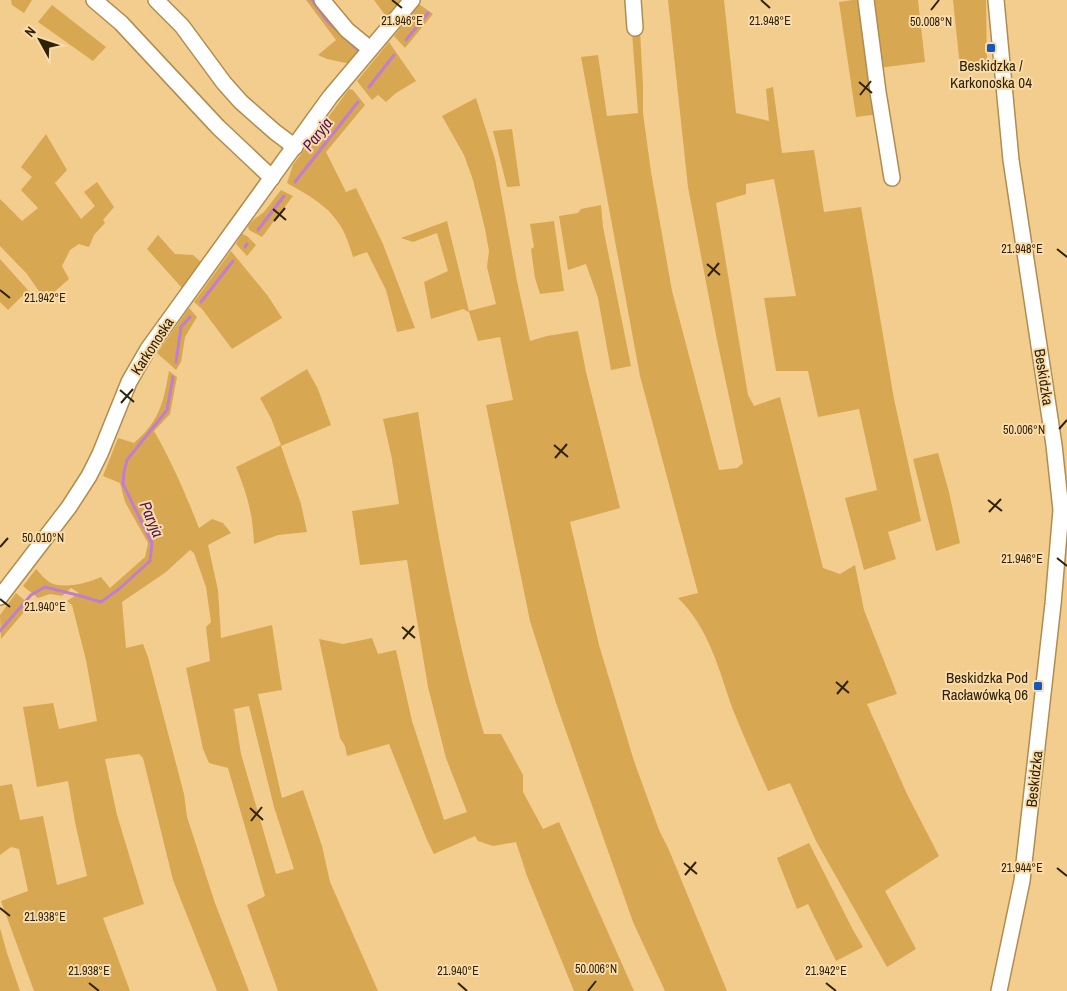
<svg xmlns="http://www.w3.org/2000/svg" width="1067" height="991" font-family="'Archivo Narrow',sans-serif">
	<rect width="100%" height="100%" fill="#f2cd8e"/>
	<g fill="#d7a851" fill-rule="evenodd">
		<polygon points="11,0 32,0 24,13 12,5"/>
		<polygon points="306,0 318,0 363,49 351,64 327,59 318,55 336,40"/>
		<polygon points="374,0 403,0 388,19"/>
		<path d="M668,0h56l12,113 33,8 -3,-32 7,-2 9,66 32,-3 10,62 37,-5 33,192 27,122 -33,11 8,27 -32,11 -19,-72 32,-8 -18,-81 -41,8 -10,-46h-32l-12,-73 32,-2 -22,-117 -28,5v10l-30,9 32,192 6,11 26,-9 43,171 17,6 15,-9 9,45 33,84 -30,10 40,90 32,62 -54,35 31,58 -29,18 -71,-126 -26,-58 -22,8c-12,-27 -24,-54 -35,-81 -14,-40 -24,-82 -55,-112l20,-5 -58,-217 -59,-319 17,-2 9,61 31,-3 -6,-81 8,-2 3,56v27l8,59 21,119 47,179 18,-2 6,-5 -26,-123 -29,-153z"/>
		<polygon points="853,0 863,0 879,114 856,117 839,2"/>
		<polygon points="872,0 918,0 925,62 878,68"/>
		<polygon points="953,0 986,0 987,63 960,67"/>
		<polygon points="419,4 433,14 405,48 394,36"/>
		<polygon points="52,5 106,47 93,61 38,22"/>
		<polygon points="389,42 416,81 396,93 386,102 378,95 372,100 357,81"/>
		<path d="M349,89l4,1 12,15 -39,47 20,40 10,-4 27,56 32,84 -18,4 -11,-42 -19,-38 -14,5c-4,-13 -8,-26 -16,-36 -11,-17 -33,-28 -50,-38l6,-18z"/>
		<polygon points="476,98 495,159 517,281 530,341 547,336 578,331 586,372 620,508 570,522 599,645 634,761 659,830 669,850 727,991 665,991 633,922 556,703 530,621 486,405 513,400 500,337 478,341 469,312 463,309 431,319 424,282 448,271 437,233 413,242 401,238 447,221 469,311 496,304 487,267 489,251 485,229 473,180 464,155 442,116"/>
		<polygon points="512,129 520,186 507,187 493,131"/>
		<polygon points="46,134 67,170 55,183 81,219 95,206 84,192 97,182 114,207 103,220 105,223 94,235 89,247 79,244 70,250 62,266 69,279 45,300 27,274 0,246 0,199 22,221 38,208 21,190 32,177 21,167"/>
		<polygon points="281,190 293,196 262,237 249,230 248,226 253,220 264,212"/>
		<polygon points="601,205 603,227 631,366 611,370 598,298 586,264 568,270 559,216 578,213 581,209"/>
		<polygon points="554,221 564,291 540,294 535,278 531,249 534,247 530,224"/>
		<polygon points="242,234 247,236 256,245 247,256 236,244"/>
		<polygon points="158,235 175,254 193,255 202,263 182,288 147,249"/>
		<polygon points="231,251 268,296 282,318 232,349 202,309 194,302"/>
		<polygon points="0,259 35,298 30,304 22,296 8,310 0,302"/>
		<polygon points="189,308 197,317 185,337 181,362 176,370 157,353"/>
		<path d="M307,369l11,20 13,36 -50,21 20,58 6,28 -29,3 -24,9c-1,-30 -7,-50 -18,-77l45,-22 -10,-27 -11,-20z"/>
		<path d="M169,371l8,6 -7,37 -16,17c18,31 32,64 45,97l13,-9 11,4 8,10 -23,12 10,45 3,48 51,-13 10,65 -24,4 24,104 21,-8 19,56 8,36 48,109h-100l-31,-86 18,-9 -37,-128 -19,-5 -6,-14 -17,-81 24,-7 -4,-34 5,-5 -5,-35 -12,-34 -4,-3 -24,22 -44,30 4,46 17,-4 5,13 36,137 3,23 28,86 34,88h-32l-44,-111 -30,-122 -4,-4 -34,5 12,56 27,89 -41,14 27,73h-96l-33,-90 27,-10 -9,-42 -8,-2 -11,8v-69l12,-2 8,36 23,-4 14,69 30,-9 -12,-54 -7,-41 -31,6 -14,-80 30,-4 6,26 38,-8 -11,-61 -14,-55 -5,-4 12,-8 -8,-5 -9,8 -12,-2 -12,4 -15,-12 13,-17c4,4 9,11 15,14 13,6 38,0 50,-6l9,11 35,-31 3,-14 -23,-41 -5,-19 -17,-7 15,-38 16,5c26,-23 29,-39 35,-72zM249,706l25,101 20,62 -18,5 -35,-120 -7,-45z"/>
		<path d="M418,412c17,108 35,217 66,322h17l22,41v17l20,37 16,-7 75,169h-60l-47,-115 -11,-34 -23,4 -15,-5 -3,-5 -41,18 -7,-14 -38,-96 -42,12 -2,-10 -5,-8 -21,-99 24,5 29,-6 6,16 18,-4 16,71 32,99 23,-8 -21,-54 -18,-71 -21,-127 -47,5 -8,-54 47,-7 -7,-45 -9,-40z"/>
		<polygon points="938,453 949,492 960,543 936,551 913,459"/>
		<polygon points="16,593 30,605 1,639 0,615"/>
		<polygon points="809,843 853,930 863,947 836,961 808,904 797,909 777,858"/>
		<polygon points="0,928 7,953 20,991 0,991"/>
	</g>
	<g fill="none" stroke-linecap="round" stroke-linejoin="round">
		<g stroke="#c07ecd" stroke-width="3">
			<polyline points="312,0 327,21 358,50"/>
			<polyline points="406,40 428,13"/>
			<polyline points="369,87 394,55"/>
			<polyline points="295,182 358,102"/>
			<polyline points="258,230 284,196"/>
			<polyline points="245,247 247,244"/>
			<polyline points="201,302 233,261"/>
			<polyline points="176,362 181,327 190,317"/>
			<polyline points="0,631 31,595 45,587 81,596 101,602 119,589 150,561 152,543 123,484 124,472 127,460 167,410 173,377"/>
		</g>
		<defs>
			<g id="minor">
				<polyline points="94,0 121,23 218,127 272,178"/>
				<polyline points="156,0 182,26 224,83 241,102 275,132 295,147"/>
				<polyline points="322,0 347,30 370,49"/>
				<polyline points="633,0 635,28"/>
				<polyline points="866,0 878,92 892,178"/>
				<polyline points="996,0 1011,160 1054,445 1061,510 1053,604 1022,881 999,991"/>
				<polyline points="0,597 69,507 89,476 100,454 129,382 148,349 330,97 412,0"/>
			</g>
		</defs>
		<use href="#minor" stroke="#b08d4f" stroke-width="18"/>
		<use href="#minor" stroke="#fff" stroke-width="15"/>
	</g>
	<path fill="none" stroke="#302207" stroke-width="2" d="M392,0l10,8M761,0l9,8M931,10l8,-10M859,82l13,11M860,95l11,-14M273,209l13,11M274,221l11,-13M1057,249l10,8M707,264l13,11M708,276l11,-13M0,290l10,8M120,390l14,12M121,403l12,-14M1059,429l8,-9M554,445l14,12M555,458l12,-14M988,500l14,11M989,512l12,-13M0,547l8,-9M1057,558l10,8M0,599l10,8M402,627l13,11M403,639l11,-13M836,682l13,11M837,694l11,-13M250,808l13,12M251,821l11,-14M684,863l13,11M1057,868l10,8M685,875l11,-13M0,908l10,8M89,983l10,8M458,983l9,8M826,983l10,8M588,991l8,-10"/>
	<g fill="#1556c1" stroke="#f9dcaa" stroke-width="2">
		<rect x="986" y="43" width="10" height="10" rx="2.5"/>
		<rect x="1033" y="681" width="10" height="10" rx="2.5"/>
	</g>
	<g text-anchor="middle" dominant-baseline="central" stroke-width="4" stroke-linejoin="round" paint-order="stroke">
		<g font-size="15" fill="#302207" stroke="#f9dcaa">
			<text x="991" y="65">Beskidzka /<tspan x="991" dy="17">Karkonoska 04</tspan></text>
			<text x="1028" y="677" text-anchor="end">Beskidzka Pod<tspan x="1028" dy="17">Racławówką 06</tspan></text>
		</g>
		<g font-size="15" fill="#302207" stroke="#f9dcaa">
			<text transform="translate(152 346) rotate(-57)">Karkonoska</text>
			<text transform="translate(1044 377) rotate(81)">Beskidzka</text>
			<text transform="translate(1034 779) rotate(-84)">Beskidzka</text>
		</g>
		<g font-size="16" font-style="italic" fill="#4f115b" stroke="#f9dcaa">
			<text transform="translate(317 134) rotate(-52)">Paryja</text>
			<text transform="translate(152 519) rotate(67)">Paryja</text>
		</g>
	</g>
	<g font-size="12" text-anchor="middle" fill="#302207" stroke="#f9dcaa" stroke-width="4" stroke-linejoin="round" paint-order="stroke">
		<text x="402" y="25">21.946°E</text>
		<text x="770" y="25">21.948°E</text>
		<text x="931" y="26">50.008°N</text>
		<text x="1022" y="253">21.948°E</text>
		<text x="45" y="302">21.942°E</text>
		<text x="1024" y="434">50.006°N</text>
		<text x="43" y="542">50.010°N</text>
		<text x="1022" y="563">21.946°E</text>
		<text x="45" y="611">21.940°E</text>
		<text x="1022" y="872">21.944°E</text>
		<text x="45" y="921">21.938°E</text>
		<text x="596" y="973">50.006°N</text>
		<text x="89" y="975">21.938°E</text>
		<text x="458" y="975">21.940°E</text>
		<text x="826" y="975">21.942°E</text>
	</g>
	<g transform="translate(40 40) rotate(310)" stroke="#f9dcaa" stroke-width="4" paint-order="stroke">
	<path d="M0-4L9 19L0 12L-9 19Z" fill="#302207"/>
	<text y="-8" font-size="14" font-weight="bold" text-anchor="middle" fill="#302207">N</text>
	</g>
</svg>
